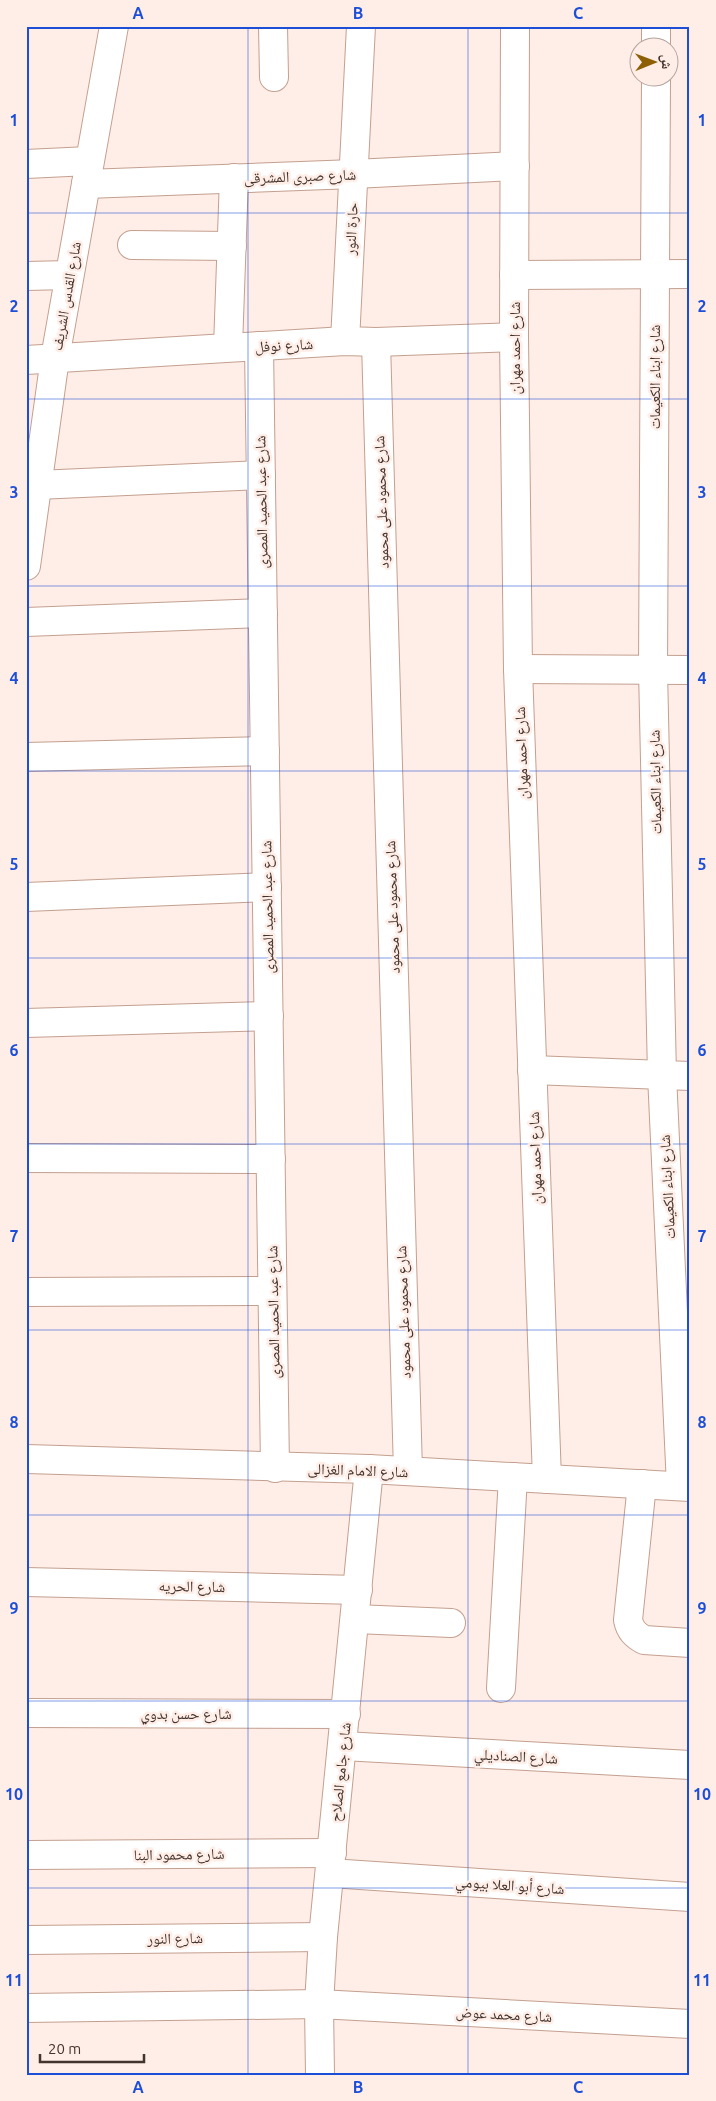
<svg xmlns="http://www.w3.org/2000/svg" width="716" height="2101" font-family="Ubuntu,'Noto Naskh Arabic',sans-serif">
	<rect width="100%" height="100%" fill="#feeee7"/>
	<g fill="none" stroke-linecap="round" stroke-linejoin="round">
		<defs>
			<g id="minor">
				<polyline points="273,26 274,77"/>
				<polyline points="515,26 514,337 518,669 547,1479"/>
				<polyline points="656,48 656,26"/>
				<polyline points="656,78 653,670 662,1075 681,1486"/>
				<polyline points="26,164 89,161"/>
				<polyline points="86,184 354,174 515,166"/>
				<polyline points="132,245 232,246"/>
				<polyline points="514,275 690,274"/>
				<polyline points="26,276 69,275"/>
				<polyline points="345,341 361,26"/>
				<polyline points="376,342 408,1471"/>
				<polyline points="259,346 275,1468"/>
				<polyline points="228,347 234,178"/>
				<polyline points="26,360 345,341 376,342 514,337"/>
				<polyline points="37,485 261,475"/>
				<polyline points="26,566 55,358 114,26"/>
				<polyline points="26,622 263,613"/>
				<polyline points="518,669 690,670"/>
				<polyline points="26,757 265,751"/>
				<polyline points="26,897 267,887"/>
				<polyline points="26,1023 269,1016"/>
				<polyline points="532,1070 690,1076"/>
				<polyline points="26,1158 271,1159"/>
				<polyline points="26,1292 272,1291"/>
				<polyline points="26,1459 369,1469 690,1487"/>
				<path d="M642,1484l-14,136c2,10 7,15 16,20l46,3"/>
				<polyline points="26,1582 358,1590"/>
				<polyline points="355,1619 451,1623"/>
				<polyline points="501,1688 513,1477"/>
				<polyline points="26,1713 346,1714"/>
				<polyline points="343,1746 690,1765"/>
				<polyline points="26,1855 332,1853"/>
				<polyline points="330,1873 690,1897"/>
				<polyline points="26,1940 323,1937"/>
				<polyline points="26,2008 319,2004 690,2024"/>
				<polyline points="320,2075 319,2004 323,1937 369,1469"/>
			</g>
		</defs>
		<use href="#minor" stroke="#c49f8f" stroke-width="30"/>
		<use href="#minor" stroke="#fff" stroke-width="28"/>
	</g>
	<path fill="none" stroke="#1d4ed8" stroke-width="1" stroke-opacity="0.55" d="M248,26v2049M468,26v2049M26,213h664M26,399h664M26,586h664M26,771h664M26,958h664M26,1144h664M26,1330h664M26,1515h664M26,1701h664M26,1888h664"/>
	<g text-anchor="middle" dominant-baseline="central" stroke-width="5" stroke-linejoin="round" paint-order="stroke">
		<g font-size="15" fill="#43332d" stroke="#feeee7">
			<text transform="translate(300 176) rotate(-2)">شارع صبرى المشرقى</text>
			<text transform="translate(351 229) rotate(-87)">حارة النور</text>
			<text transform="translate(66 296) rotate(-80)">شارع القدس الشريف</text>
			<text transform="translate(284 345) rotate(-3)">شارع نوفل</text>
			<text transform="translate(514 348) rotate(-90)">شارع احمد مهران</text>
			<text transform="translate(654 377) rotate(-90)">شارع ابناء الكعيمات</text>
			<text transform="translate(261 502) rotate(-91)">شارع عبد الحميد المصرى</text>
			<text transform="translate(381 502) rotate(-92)">شارع محمود على محمود</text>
			<text transform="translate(521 753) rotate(-92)">شارع احمد مهران</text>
			<text transform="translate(655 782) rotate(-91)">شارع ابناء الكعيمات</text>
			<text transform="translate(267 907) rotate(-91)">شارع عبد الحميد المصرى</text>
			<text transform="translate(392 907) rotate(-92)">شارع محمود على محمود</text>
			<text transform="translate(535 1158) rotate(-92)">شارع احمد مهران</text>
			<text transform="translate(667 1187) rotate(-93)">شارع ابناء الكعيمات</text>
			<text transform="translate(273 1312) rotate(-91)">شارع عبد الحميد المصرى</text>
			<text transform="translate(403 1312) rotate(-92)">شارع محمود على محمود</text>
			<text transform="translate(358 1470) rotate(2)">شارع الامام الغزالى</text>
			<text transform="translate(192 1586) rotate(1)">شارع الحريه</text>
			<text x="186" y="1713">شارع حسن بدوي</text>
			<text transform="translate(516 1756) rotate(3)">شارع الصناديلي</text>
			<text transform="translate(340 1772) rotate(-84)">شارع جامع الصلاح</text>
			<text transform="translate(179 1854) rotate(-1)">شارع محمود البنا</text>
			<text transform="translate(510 1885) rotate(4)">شارع أبو العلا بيومي</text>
			<text transform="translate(175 1938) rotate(-1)">شارع النور</text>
			<text transform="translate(504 2014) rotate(3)">شارع محمد عوض</text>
		</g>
	</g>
	<rect width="716" height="2101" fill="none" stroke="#feeee7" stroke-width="55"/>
	<g transform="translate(654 62) rotate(89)"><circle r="24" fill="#feeee7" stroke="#b3a39d"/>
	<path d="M0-4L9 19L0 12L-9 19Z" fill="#8d6006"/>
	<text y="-8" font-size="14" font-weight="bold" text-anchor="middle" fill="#43332d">ش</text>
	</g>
	<path d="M40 2054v8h104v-8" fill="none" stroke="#43332d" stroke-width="2.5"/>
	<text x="48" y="2054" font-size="15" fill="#43332d" stroke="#feeee7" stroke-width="4" paint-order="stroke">20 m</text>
	<rect x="28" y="28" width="660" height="2046" fill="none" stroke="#1d4ed8" stroke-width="2"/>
	<g font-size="16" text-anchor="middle" font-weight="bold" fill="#1d4ed8">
		<text x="138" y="19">A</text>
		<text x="358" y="19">B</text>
		<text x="578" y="19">C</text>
		<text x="14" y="126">1</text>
		<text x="702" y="126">1</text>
		<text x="14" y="312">2</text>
		<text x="702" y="312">2</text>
		<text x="14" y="498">3</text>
		<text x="702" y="498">3</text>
		<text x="14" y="684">4</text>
		<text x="702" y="684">4</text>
		<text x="14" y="870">5</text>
		<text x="702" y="870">5</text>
		<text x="14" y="1056">6</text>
		<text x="702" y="1056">6</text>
		<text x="14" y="1242">7</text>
		<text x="702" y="1242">7</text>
		<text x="14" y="1428">8</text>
		<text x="702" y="1428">8</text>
		<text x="14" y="1614">9</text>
		<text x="702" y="1614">9</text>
		<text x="14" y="1800">10</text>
		<text x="702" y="1800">10</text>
		<text x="14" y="1986">11</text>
		<text x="702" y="1986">11</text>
		<text x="138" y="2093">A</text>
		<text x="358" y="2093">B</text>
		<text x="578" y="2093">C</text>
	</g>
</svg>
